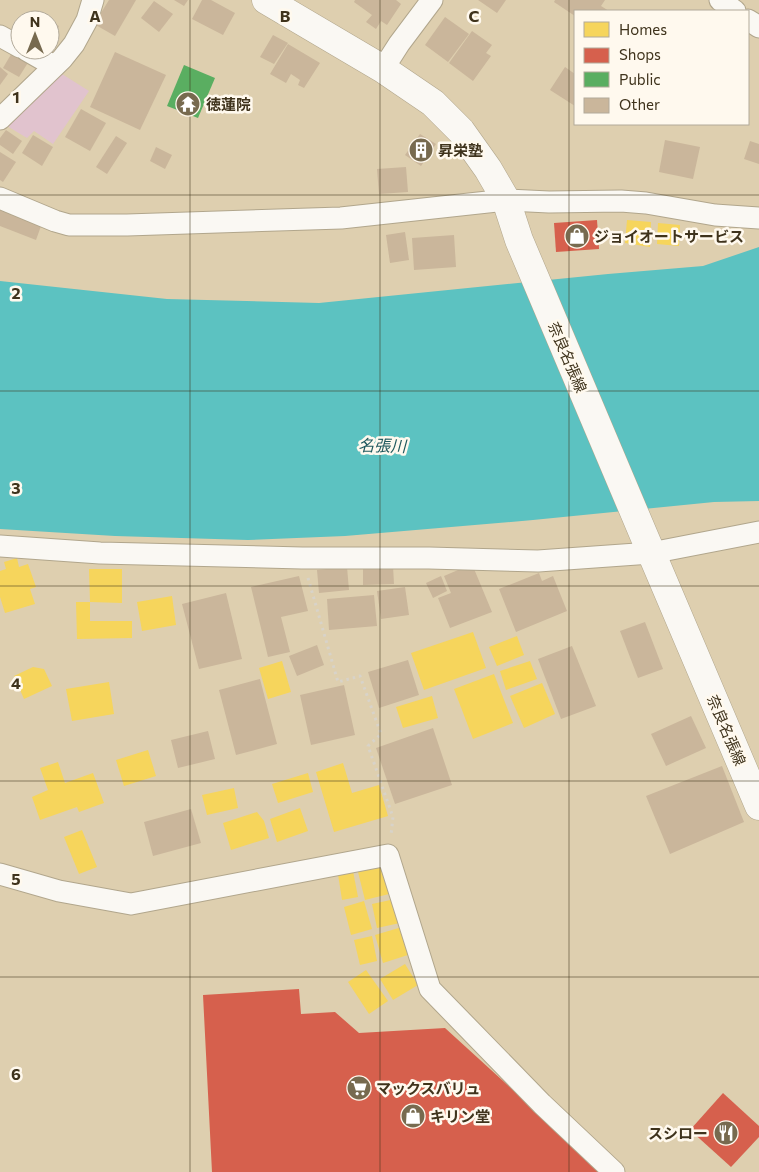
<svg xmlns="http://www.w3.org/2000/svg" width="759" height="1172" font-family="Commissioner,'Noto Sans JP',sans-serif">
	<rect width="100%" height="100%" fill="#decfaf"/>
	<polygon fill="#e1c3ce" points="62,74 89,91 53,144 34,131 27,138 7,126"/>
	<polygon fill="#5cc2c1" points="759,247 759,501 714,502 533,520 345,536 248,540 115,536 0,529 0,281 167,299 319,303 608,274 703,266"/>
	<g fill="#f6d55c">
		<polygon points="627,220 651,222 650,247 625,243"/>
		<polygon points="658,223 680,225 679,246 657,244"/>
		<polygon points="17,558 19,567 28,564 36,587 30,589 35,604 5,613 0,597 0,571 6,569 4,562"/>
		<polygon points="89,569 122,569 122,603 90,602"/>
		<polygon points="172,596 176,625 142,631 137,602"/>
		<polygon points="76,602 90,602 90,621 132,621 132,638 77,639"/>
		<polygon points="473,632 486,668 424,690 411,653"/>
		<polygon points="517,636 524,655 497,666 489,647"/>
		<polygon points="282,661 291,692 268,699 259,668"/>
		<polygon points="530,661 537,679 506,690 500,671"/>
		<polygon points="33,667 44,669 52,686 24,699 14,676"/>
		<polygon points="494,674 513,723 473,739 454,689"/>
		<polygon points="109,682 114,714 72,721 66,689"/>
		<polygon points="542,683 555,714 524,728 510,696"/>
		<polygon points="432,696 438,718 403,728 396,707"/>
		<polygon points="148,750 156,776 124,786 116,760"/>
		<polygon points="58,762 65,783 93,773 104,803 79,812 77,807 40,820 32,797 48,790 40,768"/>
		<polygon points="343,763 352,793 379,785 388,816 334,832 316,772"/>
		<polygon points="308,773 313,792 278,803 272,784"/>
		<polygon points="234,788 238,808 207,815 202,795"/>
		<polygon points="300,808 308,831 277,842 270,819"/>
		<polygon points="257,812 264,821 269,838 231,850 223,823"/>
		<polygon points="82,830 97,867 79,874 64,837"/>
		<polygon points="384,857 393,893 365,900 356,864"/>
		<polygon points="352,866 358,897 342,900 337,868"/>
		<polygon points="395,899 400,923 377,928 372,904"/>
		<polygon points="364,901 372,929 351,935 344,907"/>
		<polygon points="402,927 411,954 383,963 375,935"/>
		<polygon points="372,936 377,961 360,965 354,940"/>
		<polygon points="405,964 418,985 393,1000 380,979"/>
		<polygon points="366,970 388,1001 369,1014 348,982"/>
	</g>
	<g fill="#d6604d">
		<polygon points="597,220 599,249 556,252 554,223"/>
		<polygon points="299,989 301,1014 335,1012 359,1033 445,1028 603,1172 212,1172 203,995"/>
		<polygon points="723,1093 759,1126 759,1137 731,1167 690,1130"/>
	</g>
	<polygon fill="#5aae61" points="184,65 215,78 198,118 167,106"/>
	<g fill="#cab69b">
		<polygon points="109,0 136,0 115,36 94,24"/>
		<polygon points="174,0 188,0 184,6"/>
		<polygon points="202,0 211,0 235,13 223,35 192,19"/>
		<polygon points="355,0 396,0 401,4 387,25 381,21 376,29 366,22 372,15 354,2"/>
		<polygon points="478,0 506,0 497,13"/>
		<polygon points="555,0 605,0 601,6 609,11 575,11 575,16 554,2"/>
		<polygon points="154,1 173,14 159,32 141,18"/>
		<polygon points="37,14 48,20 34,20"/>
		<polygon points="445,17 469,34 448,62 425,45"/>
		<polygon points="50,21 59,26 53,38 50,37"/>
		<polygon points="472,31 492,45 486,53 491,56 473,81 449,63"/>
		<polygon points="273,35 288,43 274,64 260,57"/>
		<polygon points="288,44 320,63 304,88 298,85 300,80 291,74 286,83 270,74"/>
		<polygon points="13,51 29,61 19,77 3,68"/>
		<polygon points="115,52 166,75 140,130 90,107"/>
		<polygon points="0,67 8,74 0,85"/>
		<polygon points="565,67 575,74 575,106 550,90"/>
		<polygon points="81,109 106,123 90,151 65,137"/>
		<polygon points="6,130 22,141 13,154 0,145 0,138"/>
		<polygon points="420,134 436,144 421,166 405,155"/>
		<polygon points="33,135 53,147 42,166 22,153"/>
		<polygon points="116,136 127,143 107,174 96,167"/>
		<polygon points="665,140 700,147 693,179 659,172"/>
		<polygon points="750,141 759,144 759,164 744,159"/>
		<polygon points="156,147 172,155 165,169 150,161"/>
		<polygon points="0,152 16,162 3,182 0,180"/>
		<polygon points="406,167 408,192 379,194 377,169"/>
		<polygon points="0,208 41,226 36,240 0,226"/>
		<polygon points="405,232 409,260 390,263 386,235"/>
		<polygon points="454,235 456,267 414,270 412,238"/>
		<polygon points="472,564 492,612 450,628 438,598 451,593 444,576"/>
		<polygon points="393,566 394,584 363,585 363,567"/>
		<polygon points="347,567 349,590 319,593 317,570"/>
		<polygon points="539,573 542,581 553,576 567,611 516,632 499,589"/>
		<polygon points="299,576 308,611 281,617 290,652 268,657 251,587"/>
		<polygon points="441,576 447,591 433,598 426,583"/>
		<polygon points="405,587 409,615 381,619 377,591"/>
		<polygon points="226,593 242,659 199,669 182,604"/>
		<polygon points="374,595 377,626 329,630 327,599"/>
		<polygon points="645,622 663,669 638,678 620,631"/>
		<polygon points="317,645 324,665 297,676 289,656"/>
		<polygon points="572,646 596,706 561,719 538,659"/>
		<polygon points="408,660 419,695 379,708 368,672"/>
		<polygon points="260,679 277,744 236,755 219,690"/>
		<polygon points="344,685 355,735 311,745 300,695"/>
		<polygon points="691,716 706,748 666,766 651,734"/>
		<polygon points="433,728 452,785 395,804 376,748"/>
		<polygon points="208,731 215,759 178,768 171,740"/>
		<polygon points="722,766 744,822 670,854 646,796"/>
		<polygon points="191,809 201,843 153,856 144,822"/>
	</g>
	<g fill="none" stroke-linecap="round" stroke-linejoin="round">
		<defs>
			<g id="minor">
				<polyline points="720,0 735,11"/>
				<polyline points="748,20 759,27"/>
				<polyline points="0,36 20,47"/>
				<polyline points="26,50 54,66"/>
				<polyline points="383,69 399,44 432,0"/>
				<polyline points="0,119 62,59 74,44 87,20 93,0"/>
				<polyline points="0,198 55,221 69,225 127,225 341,218 506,200 549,202 621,201 646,203 715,215 759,218"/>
				<polyline points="0,546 100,553 302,558 429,558 538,561 651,553 759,532"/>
				<polyline points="0,874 59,891 131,904 388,855 430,989 542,1104 614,1172"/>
			</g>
			<polyline id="major" points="266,0 383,69 433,103 461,131 488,169 506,200 519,240 533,273 645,538 759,806"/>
		</defs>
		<use href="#minor" stroke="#b1a68c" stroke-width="23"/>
		<use href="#major" stroke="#b1a68c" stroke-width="29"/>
		<polyline stroke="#d8d3c9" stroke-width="3" stroke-dasharray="2.5 4" stroke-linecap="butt" points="308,578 338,682 360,676 381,734 368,746 393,817 391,835"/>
		<use href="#minor" stroke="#faf8f3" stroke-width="21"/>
		<use href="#major" stroke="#faf8f3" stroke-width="28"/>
	</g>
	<path fill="none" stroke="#3f331c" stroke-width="1" stroke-opacity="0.55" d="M190,0v1172M380,0v1172M569,0v1172M0,195h759M0,391h759M0,586h759M0,781h759M0,977h759"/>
	<defs>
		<symbol id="temple-disc" viewBox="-11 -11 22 22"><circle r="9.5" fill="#776a4f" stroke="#fff9ee"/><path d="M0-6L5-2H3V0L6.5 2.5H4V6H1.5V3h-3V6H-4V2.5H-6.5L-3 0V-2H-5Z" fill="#fff"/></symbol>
		<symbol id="building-disc" viewBox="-11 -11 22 22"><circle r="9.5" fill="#776a4f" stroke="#fff9ee"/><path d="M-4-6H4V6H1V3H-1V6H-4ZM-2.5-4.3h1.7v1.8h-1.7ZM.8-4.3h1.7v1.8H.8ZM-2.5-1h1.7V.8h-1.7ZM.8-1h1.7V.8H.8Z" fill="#fff"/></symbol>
		<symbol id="shop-disc" viewBox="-11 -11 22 22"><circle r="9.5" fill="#776a4f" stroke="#fff9ee"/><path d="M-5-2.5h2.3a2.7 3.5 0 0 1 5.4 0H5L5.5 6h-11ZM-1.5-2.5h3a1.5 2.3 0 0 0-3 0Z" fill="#fff"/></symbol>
		<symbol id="supermarket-disc" viewBox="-11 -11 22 22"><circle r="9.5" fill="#776a4f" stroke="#fff9ee"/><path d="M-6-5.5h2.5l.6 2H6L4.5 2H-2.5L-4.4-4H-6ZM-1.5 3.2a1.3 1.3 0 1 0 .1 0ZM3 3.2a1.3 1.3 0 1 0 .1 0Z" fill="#fff"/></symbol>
		<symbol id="restaurant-disc" viewBox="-11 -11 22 22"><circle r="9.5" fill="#776a4f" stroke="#fff9ee"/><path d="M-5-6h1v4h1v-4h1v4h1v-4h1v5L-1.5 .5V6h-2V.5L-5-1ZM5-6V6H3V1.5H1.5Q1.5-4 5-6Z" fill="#fff"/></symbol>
	</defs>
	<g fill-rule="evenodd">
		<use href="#temple-disc" x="174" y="90" width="28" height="28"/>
		<use href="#building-disc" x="407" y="136" width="28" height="28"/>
		<use href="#shop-disc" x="563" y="222" width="28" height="28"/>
		<use href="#supermarket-disc" x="345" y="1074" width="28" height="28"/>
		<use href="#shop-disc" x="399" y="1102" width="28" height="28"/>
		<use href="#restaurant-disc" x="712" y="1119" width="28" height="28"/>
	</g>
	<g text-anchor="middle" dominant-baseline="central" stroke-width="5" stroke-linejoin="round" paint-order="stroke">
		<g font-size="15" font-weight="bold" fill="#3f331c" stroke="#fff9ee" text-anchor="start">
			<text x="206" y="104">徳蓮院</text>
			<text x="438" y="150">昇栄塾</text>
			<text x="594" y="236">ジョイオートサービス</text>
			<text x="376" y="1088">マックスバリュ</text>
			<text x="430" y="1116">キリン堂</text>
			<text x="708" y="1133" text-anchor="end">スシロー</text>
		</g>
		<g font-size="15" fill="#3f331c" stroke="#fff9ee">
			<text transform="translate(568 357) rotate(67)">奈良名張線</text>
			<text transform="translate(727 730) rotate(67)">奈良名張線</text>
		</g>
		<g font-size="16" font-style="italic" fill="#1f585d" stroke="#fff9ee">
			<text transform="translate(382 445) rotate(1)">名張川</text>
		</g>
	</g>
	<g font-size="16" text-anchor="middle" font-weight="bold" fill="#3f331c" stroke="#fff9ee" stroke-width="5" stroke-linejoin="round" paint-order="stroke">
		<text x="95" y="22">A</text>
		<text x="285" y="22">B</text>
		<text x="474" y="22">C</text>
		<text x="16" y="103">1</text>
		<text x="16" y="299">2</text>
		<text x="16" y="494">3</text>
		<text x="16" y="689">4</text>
		<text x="16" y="885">5</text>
		<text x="16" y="1080">6</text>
	</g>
	<rect x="574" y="10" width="175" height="115" fill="#fff9ee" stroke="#b2aa9a"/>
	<rect x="584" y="22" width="25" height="15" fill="#f6d55c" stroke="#b2aa9a"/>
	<text x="619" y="35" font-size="15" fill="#3f331c">Homes</text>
	<rect x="584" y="48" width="25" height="15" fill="#d6604d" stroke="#b2aa9a"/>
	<text x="619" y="60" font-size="15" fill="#3f331c">Shops</text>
	<rect x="584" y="72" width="25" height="15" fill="#5aae61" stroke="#b2aa9a"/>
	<text x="619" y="85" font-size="15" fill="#3f331c">Public</text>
	<rect x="584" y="98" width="25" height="15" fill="#cab69b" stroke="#b2aa9a"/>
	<text x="619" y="110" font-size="15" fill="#3f331c">Other</text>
	<g transform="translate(35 35)"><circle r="24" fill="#fff9ee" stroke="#b2aa9a"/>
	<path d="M0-4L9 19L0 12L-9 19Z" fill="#776a4f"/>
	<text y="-8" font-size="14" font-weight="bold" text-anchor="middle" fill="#3f331c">N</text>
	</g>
</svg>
